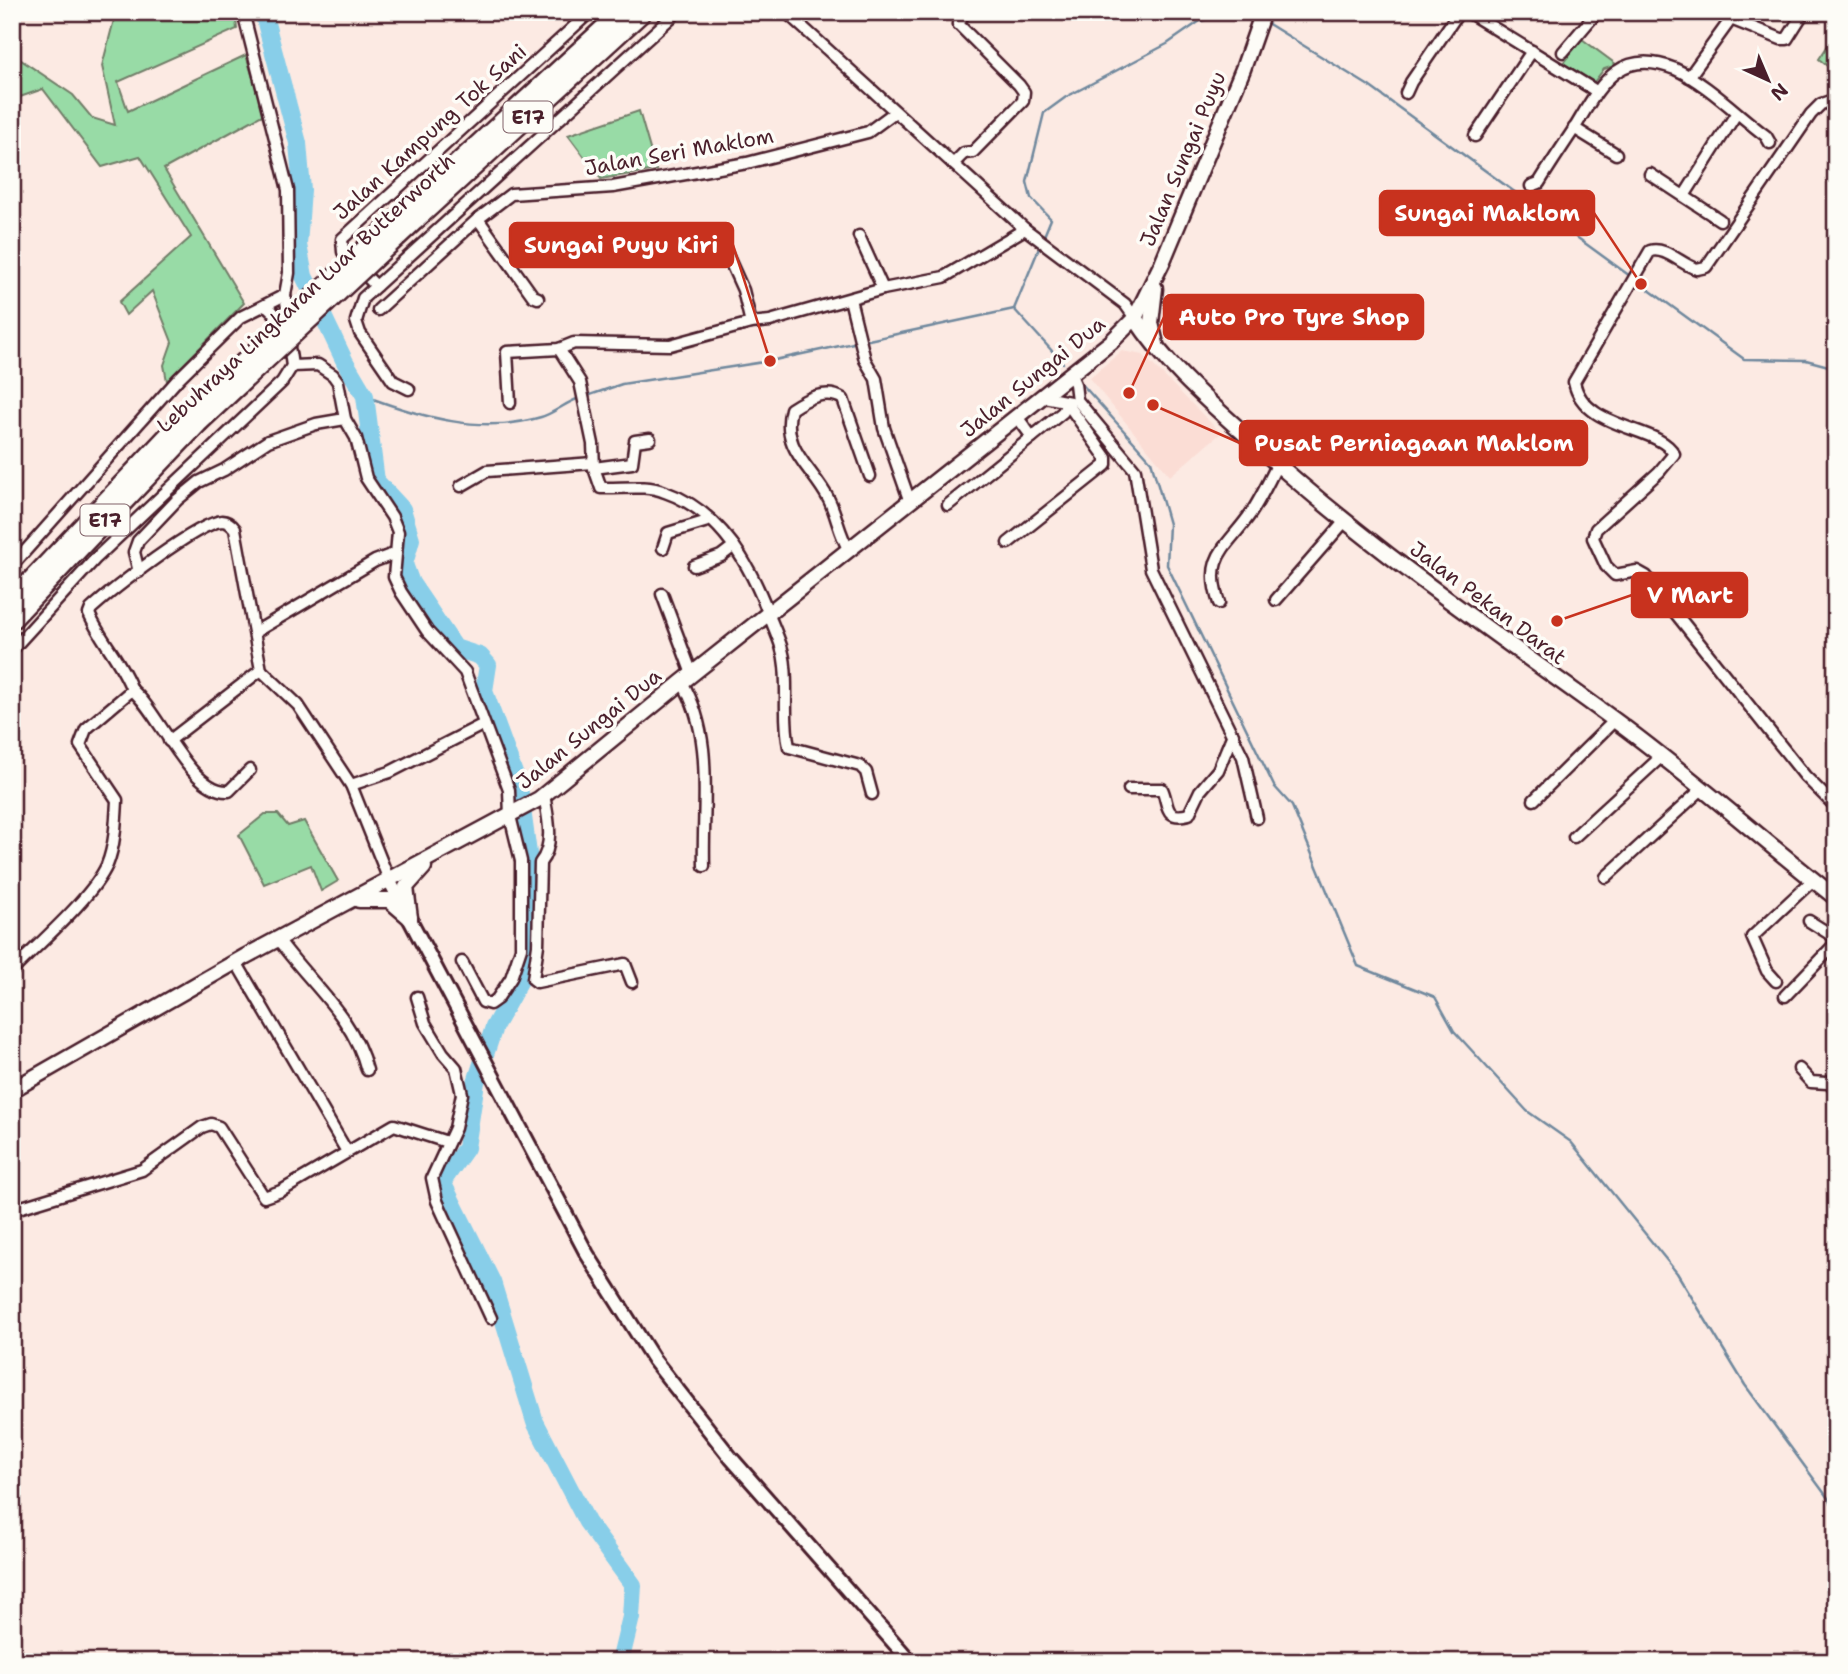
<svg xmlns="http://www.w3.org/2000/svg" width="1848" height="1674" font-family="'Shantell Sans',sans-serif">
	<rect width="100%" height="100%" fill="#fceae3"/>
	<filter id="ink" filterUnits="userSpaceOnUse"><feTurbulence type="fractalNoise" baseFrequency=".0143" numOctaves="2"/><feDisplacementMap in="SourceGraphic" scale="14" xChannelSelector="R" yChannelSelector="G"/><feConvolveMatrix kernelMatrix="1 2 1 2 8 2 1 2 1" color-interpolation-filters="sRGB"/></filter>
	<g filter="url(#ink)">
		<polygon fill="#fbddd5" points="1122,351 1143,355 1221,433 1170,476 1089,378"/>
		<g fill="#98dba6" stroke="#717d68" stroke-width="2">
			<polygon points="116,12 235,12 237,29 118,82 128,111 246,55 264,114 164,169 244,303 167,381 164,365 172,342 152,291 126,315 119,302 191,237 140,156 102,167 43,89 17,98 12,91 12,54 73,95 92,118 115,125 102,66"/>
			<polygon points="1836,33 1836,67 1833,71 1819,59"/>
			<polygon points="1582,39 1617,65 1604,69 1594,82 1563,63"/>
			<polygon points="639,111 656,170 601,179 568,135"/>
			<polygon points="265,814 278,814 288,826 304,821 338,881 321,891 311,865 264,884 239,835"/>
		</g>
		<g fill="none" stroke-linecap="round" stroke-linejoin="round">
			<g stroke="#6f889d" stroke-width="2.5">
				<polyline points="1248,12 1252,15"/>
				<polyline points="1267,23 1369,86 1744,359 1806,360 1836,368"/>
				<polyline points="1014,309 1063,363"/>
				<polyline points="864,341 1014,309 1051,219 1031,198 1027,182 1044,113 1066,97 1167,44 1200,21 1236,12"/>
				<polyline points="1080,382 1151,461 1169,524 1167,565 1274,786 1292,806 1358,966 1435,997 1454,1031 1527,1111 1571,1142 1677,1273 1745,1385 1836,1509"/>
				<path d="M365,396c56,21 116,39 176,21 14,-4 25,-15 39,-19"/>
				<polyline points="587,396 622,384 770,361 858,342"/>
			</g>
			<polyline stroke="#88cee9" stroke-width="18" points="263,12 298,143 302,190 298,245 304,276 345,362 365,396 376,481 402,509 411,539 404,564 411,583 455,648 480,656 488,665 484,691 519,787 532,883 529,964 494,1027 476,1082 466,1148 442,1182 492,1282 535,1422 587,1522 633,1585 631,1617 620,1662"/>
			<defs>
				<g id="minor">
					<polyline points="243,12 288,190 289,273 285,295 289,320"/>
					<polyline points="786,12 1025,229 1125,304 1135,318"/>
					<polyline points="1468,12 1596,91"/>
					<polyline points="1563,52 1597,12"/>
					<polyline points="1689,77 1731,19 1781,39 1787,39 1804,12"/>
					<polyline points="1406,93 1411,82 1459,12"/>
					<path d="M1836,104l-6,-3 -9,3 -10,10 -105,153 -9,2c-15,-4 -32,-23 -47,-18l-76,131c10,49 85,43 100,72l-15,18 -63,57 -3,9 13,28 9,9 22,-4 9,5 159,200 31,31"/>
					<polyline points="1574,128 1616,154"/>
					<polyline points="1475,136 1532,51"/>
					<polyline points="953,164 964,153 973,152 1023,101 1024,92 1019,85 958,24 965,12"/>
					<polyline points="1650,174 1720,220"/>
					<path d="M1531,186l8,-3c11,-18 23,-36 35,-54 25,-41 43,-83 101,-60 30,13 64,47 91,67l4,7"/>
					<polyline points="1684,196 1736,114"/>
					<polyline points="478,219 533,296 538,298"/>
					<polyline points="859,236 883,289"/>
					<polyline points="720,239 743,290 751,323"/>
					<polyline points="376,286 343,252 342,239 590,12"/>
					<polyline points="850,299 865,360 876,379 884,428 910,502"/>
					<polyline points="378,310 478,219 511,194 613,187 747,163 868,132 895,112"/>
					<path d="M559,349l21,33 13,62 1,24 7,20c21,1 44,-4 64,4 57,20 86,74 106,128 6,15 13,30 14,46 3,28 -2,52 4,81l71,19 6,6 6,22"/>
					<polyline points="292,366 318,365 333,375 338,382 345,419 356,438 366,478 392,517 398,532 394,577 401,592 427,631 465,672 509,790 510,816 521,861 521,948 511,978 497,999 490,1004 483,1002 462,962"/>
					<polyline points="1071,375 1075,384 1077,400 1135,470 1151,569 1243,757 1257,818"/>
					<polyline points="409,389 393,381 360,333 356,321 363,298 677,12"/>
					<polyline points="1044,397 1070,402"/>
					<polyline points="510,403 507,352 559,349 574,343 670,345 751,323 770,321 883,289 944,277 1025,229"/>
					<polyline points="1018,418 1032,437"/>
					<polyline points="594,468 632,463 635,441 650,439"/>
					<polyline points="461,486 487,471 593,463"/>
					<polyline points="948,505 1063,412 1067,403 1106,458 1106,465 1008,543"/>
					<polyline points="663,548 668,533 711,520"/>
					<path d="M849,550c-10,-16 -12,-34 -20,-50 -16,-32 -49,-51 -38,-91 15,-10 35,-21 52,-10l27,77"/>
					<polyline points="12,566 179,378 241,317 285,295"/>
					<polyline points="694,566 721,556 734,546"/>
					<polyline points="139,572 134,552 138,541 177,500 199,482 224,470 268,441 316,424 345,419"/>
					<polyline points="662,594 692,674"/>
					<polyline points="1276,600 1345,521"/>
					<path d="M1219,603c-16,-47 8,-55 32,-90 10,-15 18,-32 26,-48"/>
					<polyline points="255,632 375,561 396,553"/>
					<path d="M12,650l84,-92 186,-176 10,-16c-3,-24 -7,-45 -26,-61"/>
					<path d="M682,682c33,56 20,122 22,184"/>
					<path d="M132,690c27,21 58,104 97,101l21,-21"/>
					<polyline points="169,741 261,670"/>
					<polyline points="351,785 390,772 484,724"/>
					<path d="M1129,789h33c7,14 1,32 27,25l11,-23 18,-21 15,-36"/>
					<path d="M544,795c4,22 11,50 -4,68l-2,82 -5,34 4,3 88,-18 7,18"/>
					<polyline points="1534,800 1615,720"/>
					<polyline points="1574,837 1663,755"/>
					<polyline points="1606,877 1703,788"/>
					<polyline points="1809,921 1836,938"/>
					<path d="M278,939c31,44 75,76 89,131"/>
					<polyline points="236,962 346,1150"/>
					<path d="M12,971c26,-27 80,-73 95,-106 8,-19 9,-45 10,-65l-37,-55 6,-16 46,-39c-10,-28 -31,-49 -43,-76l2,-5c21,-19 106,-86 131,-88 6,0 10,4 13,8l26,141 37,35 53,80 38,95"/>
					<polyline points="1776,981 1767,971 1752,937 1813,880"/>
					<polyline points="1785,996 1836,943"/>
					<polyline points="417,997 425,1023 443,1053 456,1068 462,1094 455,1128 432,1178 437,1201 491,1318"/>
					<polyline points="1799,1069 1811,1082 1827,1083 1836,1079"/>
					<polyline points="12,1210 142,1170 202,1127 211,1124 219,1127 264,1197 281,1191 394,1125 447,1142"/>
				</g>
				<polyline id="tertiary" points="389,880 587,1254 654,1360 731,1458 911,1662"/>
				<g id="secondary">
					<polyline points="1155,288 1151,323 1156,344"/>
					<path d="M1135,318c28,43 67,78 105,112 115,108 245,196 373,289 77,56 148,120 223,179"/>
					<polyline points="359,900 389,900 410,918"/>
					<polyline points="410,918 406,887 424,867"/>
					<polyline points="12,1090 246,956 539,799 682,682 1111,342 1135,318 1162,263 1243,69 1263,12"/>
				</g>
				<g id="motorway">
					<polyline points="405,212 622,12"/>
					<polyline points="414,221 642,12"/>
					<polyline points="12,601 188,415"/>
					<polyline points="12,619 198,423"/>
				</g>
			</defs>
			<use href="#minor" stroke="#4a1f2b" stroke-width="15"/>
			<use href="#tertiary" stroke="#4a1f2b" stroke-width="18"/>
			<use href="#secondary" stroke="#4a1f2b" stroke-width="19"/>
			<use href="#motorway" stroke="#4a1f2b" stroke-width="23"/>
			<use href="#minor" stroke="#fdfcf7" stroke-width="10"/>
			<use href="#tertiary" stroke="#fdfcf7" stroke-width="12"/>
			<use href="#secondary" stroke="#fdfcf7" stroke-width="14"/>
			<use href="#motorway" stroke="#fdfcf7" stroke-width="18"/>
			<defs>
				<g id="motorway-bridge">
					<polyline points="188,415 405,212"/>
					<polyline points="198,423 414,221"/>
				</g>
			</defs>
			<use href="#motorway-bridge" stroke="#4a1f2b" stroke-width="23" stroke-linecap="butt"/>
			<use href="#motorway-bridge" stroke="#fdfcf7" stroke-width="18"/>
		</g>
	</g>
	<g text-anchor="middle" dominant-baseline="central" stroke-width="7" stroke-linejoin="round" paint-order="stroke">
		<g fill="#fdfcf7" stroke="#806168" stroke-width="2">
			<rect x="503.5" y="101.5" width="49" height="31" rx="5"/>
			<rect x="80.5" y="504.5" width="49" height="31" rx="5"/>
		</g>
		<g font-size="19" font-weight="bold" fill="#4a1f2b">
			<text x="528" y="117">E17</text>
			<text x="105" y="520">E17</text>
		</g>
		<g font-size="21" fill="#4a1f2b" stroke="#fdfcf7">
			<text transform="translate(430 132) rotate(-42)">Jalan Kampung Tok Sani</text>
			<text transform="translate(679 152) rotate(-10)">Jalan Seri Maklom</text>
			<text transform="translate(1183 159) rotate(-67)">Jalan Sungai Puyu</text>
			<text transform="translate(306 293) rotate(-43)">Lebuhraya Lingkaran Luar Butterworth</text>
			<text transform="translate(1033 377) rotate(-39)">Jalan Sungai Dua</text>
			<text transform="translate(1488 603) rotate(37)">Jalan Pekan Darat</text>
			<text transform="translate(589 729) rotate(-39)">Jalan Sungai Dua</text>
		</g>
	</g>
	<path fill="none" stroke="#c8321e" stroke-width="2.5" d="M1641 284L1594 213M770 361L733 245M1129 393L1164 317M1153 405L1240 443M1557 621L1632 595"/>
	<g fill="#c8321e" stroke="#fdfcf7" stroke-width="2.5">
		<circle cx="1641" cy="284" r="7"/>
		<circle cx="770" cy="361" r="7"/>
		<circle cx="1129" cy="393" r="7"/>
		<circle cx="1153" cy="405" r="7"/>
		<circle cx="1557" cy="621" r="7"/>
	</g>
	<g fill="#c8321e" stroke="#c8321e" stroke-width="2.5">
		<rect x="1380" y="191" width="214" height="44" rx="7"/>
		<rect x="510" y="223" width="223" height="44" rx="7"/>
		<rect x="1164" y="295" width="259" height="44" rx="7"/>
		<rect x="1240" y="421" width="347" height="44" rx="7"/>
		<rect x="1632" y="573" width="115" height="44" rx="7"/>
	</g>
	<g font-size="23" text-anchor="middle" font-weight="bold" fill="#fff">
		<text x="1487" y="221">Sungai Maklom</text>
		<text x="621" y="253">Sungai Puyu Kiri</text>
		<text x="1294" y="325">Auto Pro Tyre Shop</text>
		<text x="1414" y="451">Pusat Perniagaan Maklom</text>
		<text x="1690" y="603">V Mart</text>
	</g>
	<rect width="1848" height="1674" fill="none" stroke="#fdfcf7" stroke-width="42"/>
	<rect x="21" y="21" width="1806" height="1632" fill="none" stroke="#4a1f2b" stroke-width="2.5" filter="url(#ink)"/>
	<g transform="translate(1768 80) rotate(136)" stroke="#fdfcf7" stroke-width="5" paint-order="stroke">
	<path d="M0-5L12 26L0 18L-12 26Z" fill="#4a1f2b"/>
	<text y="-10" font-size="19" font-weight="bold" text-anchor="middle" fill="#4a1f2b">N</text>
	</g>
</svg>
